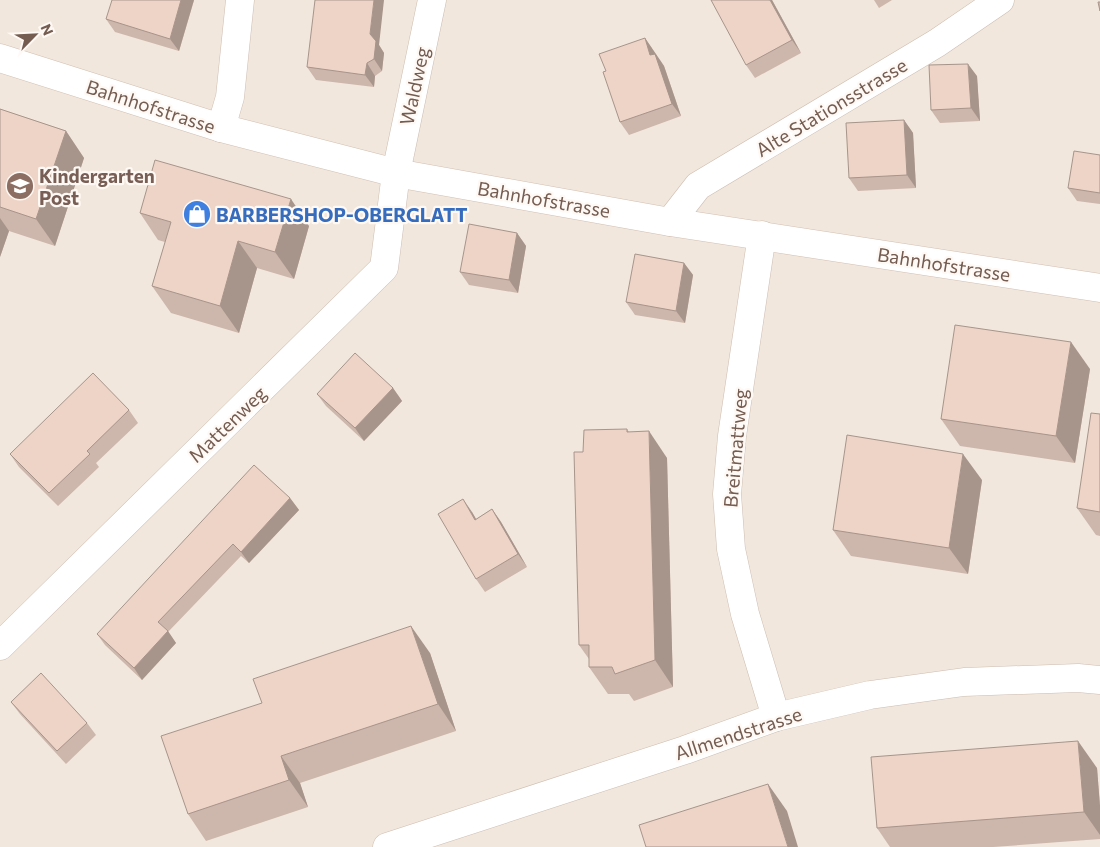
<svg xmlns="http://www.w3.org/2000/svg" width="1100" height="847" font-family="Commissioner,sans-serif">
	<rect width="100%" height="100%" fill="#fbf5ed"/>
	<rect fill="#f2e7dc" x="0" y="0" width="1100" height="847"/>
	<g fill="none" stroke-linecap="round" stroke-linejoin="round">
		<defs>
			<g id="street">
				<polyline points="221,128 230,97 240,0"/>
				<polyline points="670,222 698,186 937,43 1000,0"/>
				<polyline points="762,235 732,436 727,494 731,549 745,614 776,717"/>
				<polyline points="0,646 384,268 396,173 432,0"/>
				<polyline points="387,847 685,750 776,717 870,695 964,682 1078,678 1100,680"/>
			</g>
			<polyline id="secondary" points="0,58 221,128 396,173 670,222 1100,288"/>
		</defs>
		<use href="#street" stroke="#cdbdb3" stroke-width="29"/>
		<use href="#secondary" stroke="#d2bfb3" stroke-width="29"/>
		<use href="#street" stroke="#fff" stroke-width="28"/>
		<use href="#secondary" stroke="#fff" stroke-width="28"/>
	</g>
	<g fill="#cdb6ab">
		<polygon points="194,0 179,51 115,32 106,19"/>
		<polygon points="772,0 801,53 755,78 746,65"/>
		<polygon points="874,0 892,0 879,8"/>
		<polygon points="645,38 664,66 681,116 629,135 620,122 606,71"/>
		<polygon points="379,45 384,53 382,71 375,76 374,87 316,80 307,67"/>
		<polygon points="977,76 980,121 940,123 931,110"/>
		<polygon points="0,109 66,131 84,158 55,246 9,231 0,257"/>
		<polygon points="904,120 913,133 916,188 858,191 849,178"/>
		<polygon points="1100,155 1100,204 1077,201 1068,188"/>
		<polygon points="140,213 309,226 294,279 257,268 239,333 171,313 152,286 165,242 158,240"/>
		<polygon points="517,233 526,246 518,293 469,285 460,272"/>
		<polygon points="684,263 693,275 685,323 635,315 626,302"/>
		<polygon points="1090,369 1075,463 960,446 941,419"/>
		<polygon points="393,388 402,401 364,441 326,406 317,394"/>
		<polygon points="129,410 138,423 96,463 99,467 58,506 19,467 10,454"/>
		<polygon points="1100,414 1100,536 1096,535 1077,508"/>
		<polygon points="627,429 629,432 667,458 673,687 634,701 629,694 608,694 589,667 589,659 579,645 583,452"/>
		<polygon points="982,480 968,574 851,556 833,530"/>
		<polygon points="290,498 299,510 249,563 241,556 168,632 176,643 142,680 105,645 97,634"/>
		<polygon points="492,509 501,522 527,567 485,592 476,579 472,512 476,519"/>
		<polygon points="430,653 456,731 300,783 308,807 206,841 188,814"/>
		<polygon points="11,702 87,723 96,735 66,764 20,714"/>
		<polygon points="1097,768 1100,806 1100,839 993,847 890,847 877,828"/>
	</g>
	<g fill="#a7948b">
		<polygon points="181,0 194,0 179,51 170,39"/>
		<polygon points="374,0 384,0 379,45 384,53 382,71 374,59 370,34"/>
		<polygon points="770,0 772,0 801,53 792,40"/>
		<polygon points="645,38 664,66 681,116 672,104 650,55"/>
		<polygon points="367,63 375,76 374,87 365,75"/>
		<polygon points="968,64 977,76 980,121 971,108"/>
		<polygon points="904,120 913,133 916,188 907,175"/>
		<polygon points="66,131 84,158 55,246 36,219"/>
		<polygon points="291,199 309,226 294,279 275,252"/>
		<polygon points="0,218 9,231 0,257"/>
		<polygon points="517,233 526,246 518,293 509,280"/>
		<polygon points="238,241 257,268 239,333 220,306"/>
		<polygon points="684,263 693,275 685,323 676,311"/>
		<polygon points="1071,342 1090,369 1075,463 1056,436"/>
		<polygon points="393,388 402,401 364,441 355,428"/>
		<polygon points="649,431 667,458 673,687 655,660"/>
		<polygon points="963,454 982,480 968,574 949,548"/>
		<polygon points="290,498 299,510 249,563 241,552"/>
		<polygon points="463,499 472,512 484,533 475,520"/>
		<polygon points="492,509 501,522 527,567 518,554"/>
		<polygon points="411,626 430,653 456,731 438,704"/>
		<polygon points="168,631 176,643 142,680 134,668"/>
		<polygon points="1078,741 1097,768 1100,806 1100,835 1084,812"/>
		<polygon points="281,756 300,783 308,807 289,780"/>
		<polygon points="768,784 787,811 798,847 788,847"/>
	</g>
	<g fill="#eed4c7" stroke="#a7948b">
		<polygon points="112,0 181,0 170,39 106,19"/>
		<polygon points="315,0 374,0 370,34 376,41 374,59 367,63 365,75 307,67"/>
		<polygon points="711,0 770,0 792,40 746,65"/>
		<polygon points="1098,2 1100,2 1100,11"/>
		<polygon points="645,38 650,55 655,54 672,104 620,122 603,72 606,71 599,54"/>
		<polygon points="968,64 971,108 931,110 929,65"/>
		<polygon points="0,109 66,131 36,219 0,207"/>
		<polygon points="904,120 907,175 849,178 846,123"/>
		<polygon points="1074,151 1100,155 1100,193 1068,188"/>
		<polygon points="155,160 291,199 275,252 238,241 220,306 152,286 171,222 140,213"/>
		<polygon points="469,224 517,233 509,280 460,272"/>
		<polygon points="635,254 684,263 676,311 626,302"/>
		<polygon points="955,325 1071,342 1056,436 941,419"/>
		<polygon points="355,353 393,388 355,428 317,394"/>
		<polygon points="93,373 129,410 87,451 90,454 49,493 10,454"/>
		<polygon points="1091,413 1100,414 1100,512 1077,508"/>
		<polygon points="627,429 627,432 649,431 655,660 615,674 612,667 589,667 589,645 579,645 574,452 583,452 584,430"/>
		<polygon points="847,435 963,454 949,548 833,530"/>
		<polygon points="254,465 290,498 241,552 233,544 158,622 168,631 134,668 97,634"/>
		<polygon points="463,499 475,520 492,509 518,554 476,579 438,514"/>
		<polygon points="411,626 438,704 281,756 289,780 188,814 161,736 262,703 253,679"/>
		<polygon points="41,673 87,723 57,751 11,702"/>
		<polygon points="1078,741 1084,812 877,828 871,757"/>
		<polygon points="768,784 788,847 646,847 639,825"/>
	</g>
	<defs>
		<symbol id="school-disc" viewBox="-11 -11 22 22"><circle r="9.5" fill="#8d6e63" stroke="#fef9f4"/><path d="M0-5L7-2L0 1L-7-2ZM-4 1L0 2.5L4 1V4Q0 6-4 4Z" fill="#fff"/></symbol>
		<symbol id="shop-disc" viewBox="-11 -11 22 22"><circle r="9.5" fill="#3f7fe0" stroke="#fef9f4"/><path d="M-5-2.5h2.3a2.7 3.5 0 0 1 5.4 0H5L5.5 6h-11ZM-1.5-2.5h3a1.5 2.3 0 0 0-3 0Z" fill="#fff"/></symbol>
	</defs>
	<g fill-rule="evenodd">
		<use href="#school-disc" x="4" y="170" width="32" height="32"/>
		<use href="#shop-disc" x="181" y="198" width="32" height="32"/>
	</g>
	<g text-anchor="middle" dominant-baseline="central" stroke-width="4.5" stroke-linejoin="round" paint-order="stroke">
		<g font-size="19" fill="#755c51" stroke="#fef9f4">
			<text transform="translate(414 86) rotate(-78)">Waldweg</text>
			<text transform="translate(151 106) rotate(18)">Bahnhofstrasse</text>
			<text transform="translate(831 107) rotate(-31)">Alte Stationsstrasse</text>
			<text transform="translate(544 199) rotate(10)">Bahnhofstrasse</text>
			<text transform="translate(944 264) rotate(9)">Bahnhofstrasse</text>
			<text transform="translate(227 424) rotate(-44)">Mattenweg</text>
			<text transform="translate(735 448) rotate(-85)">Breitmattweg</text>
			<text transform="translate(738 733) rotate(-18)">Allmendstrasse</text>
		</g>
		<g font-size="19" font-weight="bold" fill="#785e54" stroke="#fef9f4" text-anchor="start">
			<text x="39" y="175">Kindergarten<tspan x="39" dy="22">Post</tspan></text>
		</g>
		<g font-size="19" font-weight="bold" fill="#366cbe" stroke="#fef9f4" text-anchor="start">
			<text x="216" y="214">BARBERSHOP-OBERGLATT</text>
		</g>
	</g>
	<g transform="translate(35 35) rotate(66)" stroke="#fef9f4" stroke-width="4" paint-order="stroke">
	<path d="M0-4L9 19L0 12L-9 19Z" fill="#755c51"/>
	<text y="-8" font-size="14" font-weight="bold" text-anchor="middle" fill="#755c51">N</text>
	</g>
</svg>
